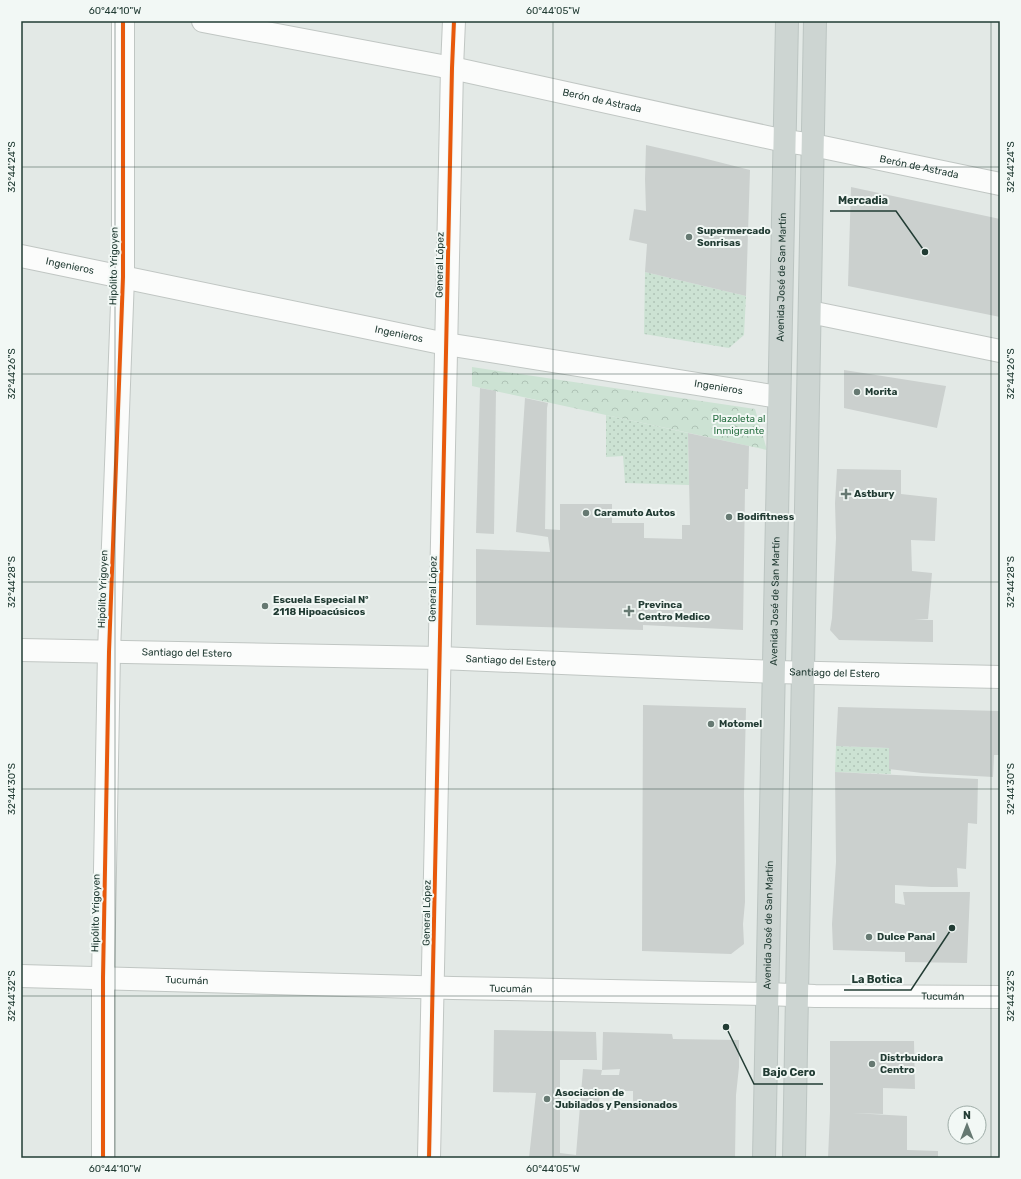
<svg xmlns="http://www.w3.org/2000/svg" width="1021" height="1179" font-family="Rubik,sans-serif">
	<defs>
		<pattern id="grass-dots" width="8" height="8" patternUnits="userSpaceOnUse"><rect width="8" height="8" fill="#cce2d3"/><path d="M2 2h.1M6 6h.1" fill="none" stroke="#afc3b6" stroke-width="1.8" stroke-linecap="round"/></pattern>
		<pattern id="park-crowns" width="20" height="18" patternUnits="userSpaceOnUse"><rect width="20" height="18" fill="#cce2d3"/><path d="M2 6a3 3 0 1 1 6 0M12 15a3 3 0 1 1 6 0" fill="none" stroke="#afc3b6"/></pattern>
	</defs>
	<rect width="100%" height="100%" fill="#e3e9e6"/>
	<g fill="url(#grass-dots)">
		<polygon points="645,272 746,296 744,335 729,348 644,334"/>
		<polygon points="606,415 688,433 689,485 625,483 623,456 606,457"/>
		<polygon points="836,746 889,748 891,774 835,772"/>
	</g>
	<polygon fill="url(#park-crowns)" points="472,367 755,409 767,450 472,386"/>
	<g fill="#cbd0ce" fill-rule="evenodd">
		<polygon points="646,145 699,157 750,170 746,296 645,272 647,244 629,240 634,209 646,211 645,179"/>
		<polygon points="851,187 1000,219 1000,317 848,286"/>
		<polygon points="844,370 946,386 937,428 844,408"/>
		<polygon points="480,388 496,391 494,534 476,533"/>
		<polygon points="525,398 548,403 547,408 545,529 560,530 560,504 612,504 612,523 644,523 644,538 682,539 682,525 690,525 688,433 749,446 748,489 745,489 743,630 643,625 643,630 476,625 476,549 550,552 548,537 516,532"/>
		<polygon points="837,469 901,470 901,494 937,498 935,541 911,540 912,571 932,573 928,619 914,620 933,620 933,642 839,640 830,630 832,618 836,538 835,503"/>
		<polygon points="643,705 746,708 744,795 745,902 743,924 744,944 731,954 642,951"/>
		<polygon points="838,707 1000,711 1000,755 994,755 993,777 922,773 889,769 889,748 836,746"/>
		<polygon points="835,772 978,779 977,824 968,823 966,869 957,868 958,887 931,887 895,885 895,903 905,905 903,892 970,892 967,963 905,962 905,952 833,950 832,924 836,862"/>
		<path d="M494,1030l102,2 1,28h-37v93l16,2 7,-86 19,1 -1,5h18l1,-6 -18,1 1,-38 69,2 1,5 66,1v27l-3,28 -1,63h-206l7,-65 -43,-1zM600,1091h33v13l-34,1z"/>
		<polygon points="830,1041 914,1041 915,1089 883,1088 883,1114 852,1113 907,1116 907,1150 938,1151 938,1158 828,1158 830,1112"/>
	</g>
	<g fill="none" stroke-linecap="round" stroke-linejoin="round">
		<defs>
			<g id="minor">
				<path id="s1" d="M203,21l249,47 333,73 28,4 187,39"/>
				<path id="s2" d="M21,256l425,88 333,53"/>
				<polyline points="810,312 1000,351"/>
				<path id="s3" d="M21,650l419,8 334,14 226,5"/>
				<path id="s4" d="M21,976l432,12 314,6 48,2 185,1"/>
				<polyline points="103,1158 103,978 109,652 123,277 123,21"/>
				<polyline points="429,1158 452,68 454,21"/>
			</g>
			<g id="primary">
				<path id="s5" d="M764,1158l23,-1137"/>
				<polyline points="794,1158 815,21"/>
			</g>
		</defs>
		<use href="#minor" stroke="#c0c6c3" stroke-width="24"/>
		<use href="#primary" stroke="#bcc5c2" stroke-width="24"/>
		<use href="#minor" stroke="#fbfcfb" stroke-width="22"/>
		<use href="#primary" stroke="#cdd5d2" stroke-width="22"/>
		<defs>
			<g id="cycleway">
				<polyline points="103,1158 103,978 109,652 123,277 123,21"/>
				<polyline points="429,1158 452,68 454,21"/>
			</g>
		</defs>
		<use href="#cycleway" stroke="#f2f8f5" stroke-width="6"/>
		<use href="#cycleway" stroke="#e8590c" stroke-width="4"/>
	</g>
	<path fill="none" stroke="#223c34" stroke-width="1" stroke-opacity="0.45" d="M115,21v1137M553,21v1137M991,21v1137M21,167h979M21,374h979M21,582h979M21,789h979M21,996h979"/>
	<g fill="#667972" stroke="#f2f8f5" stroke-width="1.5">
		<circle cx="689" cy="237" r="4"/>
		<circle cx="857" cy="392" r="4"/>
		<path d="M844 488h4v4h4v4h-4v4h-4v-4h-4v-4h4z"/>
		<circle cx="586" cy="513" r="4"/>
		<circle cx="729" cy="517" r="4"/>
		<circle cx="265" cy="606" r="4"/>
		<path d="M627 605h4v4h4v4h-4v4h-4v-4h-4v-4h4z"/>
		<circle cx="711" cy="724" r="4"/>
		<circle cx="869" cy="937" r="4"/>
		<circle cx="872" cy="1064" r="4"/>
		<circle cx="547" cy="1099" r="4"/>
	</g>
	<g text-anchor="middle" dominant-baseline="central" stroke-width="4" stroke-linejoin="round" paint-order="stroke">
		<g font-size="10" fill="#223c34" stroke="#f2f8f5">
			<text stroke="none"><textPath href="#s1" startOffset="407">Berón de Astrada</textPath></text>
			<text stroke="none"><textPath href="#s1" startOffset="731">Berón de Astrada</textPath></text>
			<text transform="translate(440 265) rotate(-89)">General López</text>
			<text stroke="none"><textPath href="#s2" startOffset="50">Ingenieros</textPath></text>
			<text transform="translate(114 266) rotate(-89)">Hipólito Yrigoyen</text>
			<text stroke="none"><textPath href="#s5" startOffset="881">Avenida José de San Martín</textPath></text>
			<text stroke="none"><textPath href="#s2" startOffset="386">Ingenieros</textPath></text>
			<text stroke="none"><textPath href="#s2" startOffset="710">Ingenieros</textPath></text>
			<text transform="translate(103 589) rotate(-88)">Hipólito Yrigoyen</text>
			<text transform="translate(433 589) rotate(-89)">General López</text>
			<text stroke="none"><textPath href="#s5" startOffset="557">Avenida José de San Martín</textPath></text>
			<text stroke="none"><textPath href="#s3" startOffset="166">Santiago del Estero</textPath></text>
			<text stroke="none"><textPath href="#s3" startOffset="490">Santiago del Estero</textPath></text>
			<text stroke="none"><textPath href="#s3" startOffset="814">Santiago del Estero</textPath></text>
			<text transform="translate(96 913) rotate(-89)">Hipólito Yrigoyen</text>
			<text transform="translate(427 913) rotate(-89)">General López</text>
			<text stroke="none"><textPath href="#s5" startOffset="233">Avenida José de San Martín</textPath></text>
			<text stroke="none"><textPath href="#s4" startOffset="166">Tucumán</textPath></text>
			<text stroke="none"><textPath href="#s4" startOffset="490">Tucumán</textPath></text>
			<text stroke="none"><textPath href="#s4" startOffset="922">Tucumán</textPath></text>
		</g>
		<g font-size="10" font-weight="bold" fill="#223c34" stroke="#f2f8f5" text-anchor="start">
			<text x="697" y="231">Supermercado<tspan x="697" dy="12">Sonrisas</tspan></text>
			<text x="865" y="392">Morita</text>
			<text x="854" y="494">Astbury</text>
			<text x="594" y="513">Caramuto Autos</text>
			<text x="737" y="517">Bodifitness</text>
			<text x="273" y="600">Escuela Especial Nº<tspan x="273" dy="12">2118 Hipoacúsicos</tspan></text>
			<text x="638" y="605">Previnca<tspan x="638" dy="12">Centro Medico</tspan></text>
			<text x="719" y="724">Motomel</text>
			<text x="877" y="937">Dulce Panal</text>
			<text x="880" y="1058">Distrbuidora<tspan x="880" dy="12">Centro</tspan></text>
			<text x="555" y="1093">Asociacion de<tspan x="555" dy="12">Jubilados y Pensionados</tspan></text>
		</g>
		<g font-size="10" fill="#2d7246" stroke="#f2f8f5">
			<text x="739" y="419">Plazoleta al<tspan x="739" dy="12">Inmigrante</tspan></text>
		</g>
	</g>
	<path fill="none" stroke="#223c34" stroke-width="1.5" d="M925 252L896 211H830M952 928L911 990H844M726 1027L754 1084H823"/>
	<g fill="#223c34" stroke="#f2f8f5" stroke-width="1.5">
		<circle cx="925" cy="252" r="4"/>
		<circle cx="952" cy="928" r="4"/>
		<circle cx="726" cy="1027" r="4"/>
	</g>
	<g font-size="11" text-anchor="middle" font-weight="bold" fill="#223c34" stroke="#f2f8f5" stroke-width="4" stroke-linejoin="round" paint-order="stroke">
		<text x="863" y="204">Mercadia</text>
		<text x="877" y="983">La Botica</text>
		<text x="789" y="1076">Bajo Cero</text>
	</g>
	<rect width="1021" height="1179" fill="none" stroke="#f2f8f5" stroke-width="44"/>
	<g transform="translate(967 1125)"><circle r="19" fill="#f2f8f5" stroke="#9fada8"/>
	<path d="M0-3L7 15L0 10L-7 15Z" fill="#667972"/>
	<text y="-6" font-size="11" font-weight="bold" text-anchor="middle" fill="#223c34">N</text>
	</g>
	<rect x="22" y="22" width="977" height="1135" fill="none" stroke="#223c34" stroke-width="1.5"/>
	<g font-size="10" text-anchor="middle" fill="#223c34">
		<text x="115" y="14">60°44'10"W</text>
		<text x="553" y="14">60°44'05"W</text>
		<text transform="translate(11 167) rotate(-90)" y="4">32°44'24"S</text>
		<text transform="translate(1010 167) rotate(-90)" y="4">32°44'24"S</text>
		<text transform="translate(11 374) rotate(-90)" y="4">32°44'26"S</text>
		<text transform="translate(1010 374) rotate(-90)" y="4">32°44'26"S</text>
		<text transform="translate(11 582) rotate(-90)" y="4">32°44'28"S</text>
		<text transform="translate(1010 582) rotate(-90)" y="4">32°44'28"S</text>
		<text transform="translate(11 789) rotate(-90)" y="4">32°44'30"S</text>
		<text transform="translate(1010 789) rotate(-90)" y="4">32°44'30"S</text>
		<text transform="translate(11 996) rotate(-90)" y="4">32°44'32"S</text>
		<text transform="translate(1010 996) rotate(-90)" y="4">32°44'32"S</text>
		<text x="115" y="1172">60°44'10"W</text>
		<text x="553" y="1172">60°44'05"W</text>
	</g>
</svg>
